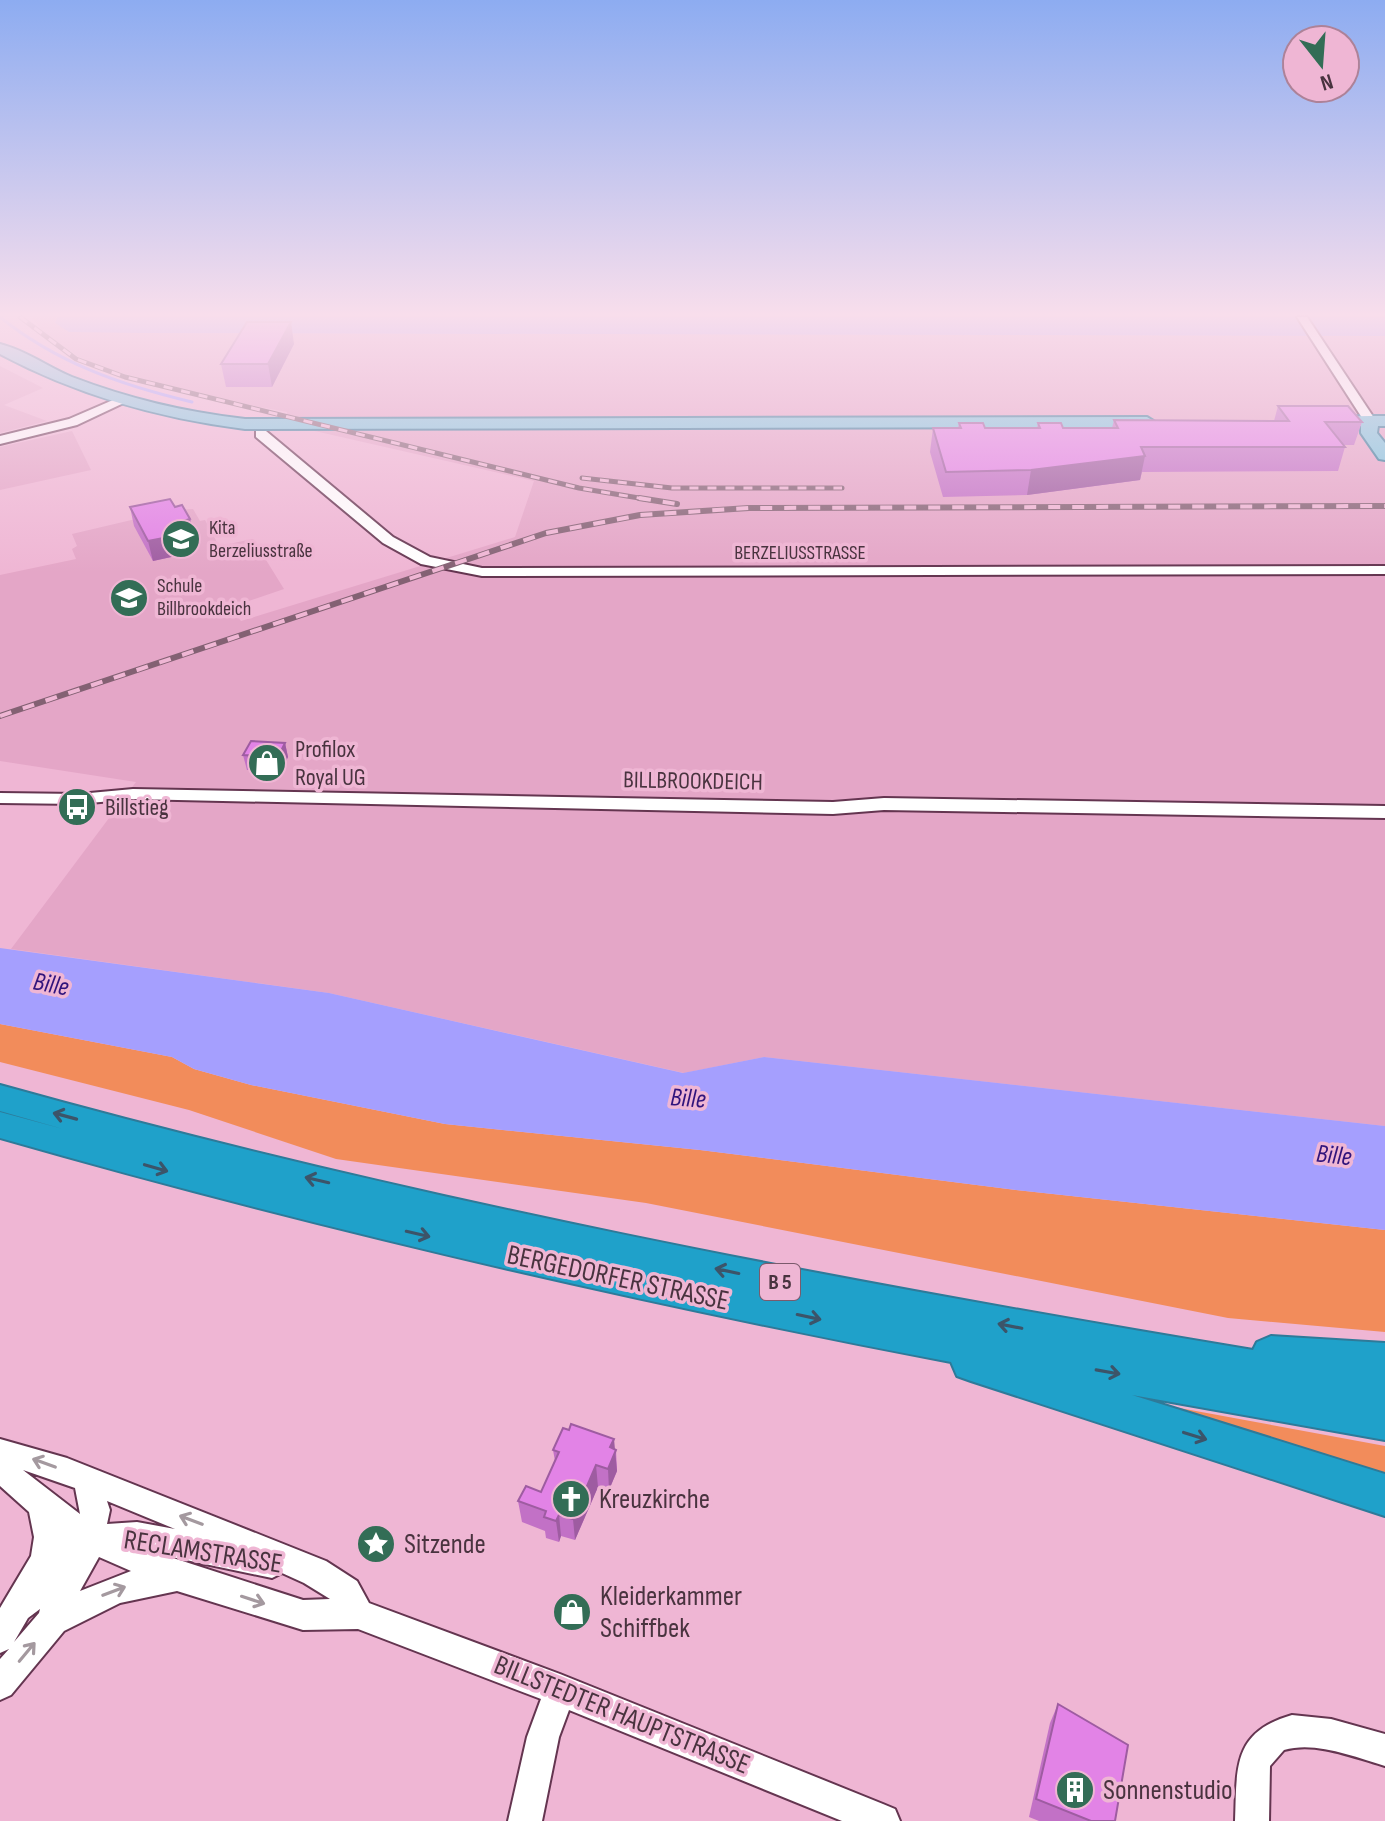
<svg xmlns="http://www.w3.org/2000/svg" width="1385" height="1821" font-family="'Sofia Sans Condensed',sans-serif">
	<rect width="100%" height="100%" fill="#efb6d4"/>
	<g fill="#e4a6c7">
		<polygon points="32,317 57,317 148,333 1385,336 1385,1126 764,1057 684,1073 329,993 11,949 136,782 0,761 0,575 76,559 72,549 77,546 72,534 174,510 193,509 200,521 205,520 219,546 253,539 284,589 231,607 241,621 515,537 534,481 284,424 287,412 232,402 103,368 77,356 43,332"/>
		<polygon points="0,366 43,388 4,405 47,421 0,433"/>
		<polygon points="72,431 91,470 0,490 0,447"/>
	</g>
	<g fill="#f28c5b">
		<polygon points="0,1024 172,1057 194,1069 251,1085 445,1124 700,1150 1016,1190 1385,1230 1385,1332 1228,1318 646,1203 336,1159 189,1110 0,1062"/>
		<polygon points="1136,1400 1385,1446 1385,1479"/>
	</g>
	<g fill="#a59ffe">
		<polygon points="57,317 1385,317 1385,336 148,333 69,332 55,323"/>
		<polygon points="0,948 329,993 683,1073 764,1057 1385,1126 1385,1230 1016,1190 700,1150 445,1124 251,1085 194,1069 172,1057 0,1024"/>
	</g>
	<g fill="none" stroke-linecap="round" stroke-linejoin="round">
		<path stroke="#a59ffe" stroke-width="3" d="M0,317c57,46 121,68 192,85"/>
		<defs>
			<g id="minor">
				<polygon points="1297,317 1307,317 1376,421 1374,424 1366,424"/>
				<polygon points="120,397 130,400 77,425 0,444 0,436 69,419"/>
				<polygon points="256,431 266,431 393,537 430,557 482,568 1385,566 1385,574 482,576 421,564 383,543 256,437"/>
				<polygon points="133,789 833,802 884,798 1385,806 1385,818 884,810 833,814 133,799 79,804 0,803 0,793 79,794"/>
				<path d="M0,1439l67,19 259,103 31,20 12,22 191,71 323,130 12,5 5,12h-58l-273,-111 -10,27 -17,84h-34l19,-84 14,-38 -183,-70 -55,1 -126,-39 -57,12 -56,28 -53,64 -11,5v-41l9,-10 -9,4v-45l31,-52 3,-19 -5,-25 -29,-26zM23,1470l52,18 5,26zM107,1501l68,28 -38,-7 -30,2 3,-14zM167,1556l105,22 10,-5 22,10 26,16 -27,1zM99,1557l32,14 -51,20zM40,1609l-1,4 -25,29 14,-24z"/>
				<path d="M1292,1715l39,4 54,15v32c-31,-9 -69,-25 -101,-16l-14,16 -1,55h-34c2,-53 -3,-89 57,-106z"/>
			</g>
			<g id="major">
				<path d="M0,344c25,6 48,23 72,33 57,22 113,35 173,42l902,-2 8,5 -8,5 -902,2c-87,-11 -168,-34 -245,-75z"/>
				<polygon points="1369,416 1385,416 1385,426 1378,426 1377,433 1385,443 1385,460 1379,459 1361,433 1361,426 1326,427 1318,422 1326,417"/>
			</g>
			<path id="highway" d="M0,1085c411,115 832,195 1253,265l4,-8 14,-6 114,7v97l-253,-45 253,79v42l-414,-135 -14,-5 -6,-14c-320,-61 -637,-134 -951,-224v-26l63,17 -63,-18z"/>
		</defs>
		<use href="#minor" stroke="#643550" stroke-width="4"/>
		<use href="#major" stroke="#2e7a99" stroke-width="4"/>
		<use href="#highway" stroke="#2e7a99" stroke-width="4"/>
		<use href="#minor" fill="#fff" fill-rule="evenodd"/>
		<use href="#major" fill="#79c7df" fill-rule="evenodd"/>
		<use href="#highway" fill="#1fa1ca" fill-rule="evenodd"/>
		<defs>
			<g id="rail-far1">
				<polyline points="20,317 76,359 125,377 579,488 651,500"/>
				<polyline points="582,478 672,488 842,488"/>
			</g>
			<g id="rail">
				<polyline points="639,498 677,504"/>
				<polyline points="0,716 546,533 640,515 749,508 1385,506"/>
			</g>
		</defs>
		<use href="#rail-far1" stroke="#836173" stroke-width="5"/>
		<use href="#rail" stroke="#836173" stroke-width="6"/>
		<use href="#rail-far1" stroke="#efb6d4" stroke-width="3" stroke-dasharray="9" stroke-linecap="butt"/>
		<use href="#rail" stroke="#efb6d4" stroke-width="4" stroke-dasharray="12" stroke-linecap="butt"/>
	</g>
	<g fill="#c271c6">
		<polygon points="294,344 272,387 226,387 221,364"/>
		<polygon points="1278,406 1362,422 1354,445 1344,445 1345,447 1338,471 1142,472 1140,480 1027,495 943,497 930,452 933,428 958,428 959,423 985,428 1037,428 1038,423 1063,428 1112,428 1114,420 1274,421"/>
		<polygon points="130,507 175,507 190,519 195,538 191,539 194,552 153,561 134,526"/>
		<polygon points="285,743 288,757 281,771 247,770 243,755"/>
		<polygon points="569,1430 616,1450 617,1471 609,1490 598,1487 575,1540 561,1536 559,1542 546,1538 545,1531 522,1522 518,1501 541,1492 555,1461 553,1450"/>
		<polygon points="1058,1704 1115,1821 1039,1821 1029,1817 1050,1723"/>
	</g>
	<g fill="#9e5ca1">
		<polygon points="291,322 294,344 272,387 268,364"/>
		<polygon points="1145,456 1140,480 1027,495 1031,470"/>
		<polygon points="190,519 195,538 191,539 194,552 153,561 148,541 183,521"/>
		<polygon points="285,743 288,757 281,771 278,757"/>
		<polygon points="614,1439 617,1471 609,1490 608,1469 610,1447"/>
		<polygon points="596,1465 598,1487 575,1540 573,1519"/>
		<polygon points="559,1515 561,1536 559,1542 556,1521"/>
	</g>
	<g fill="#e283e6" stroke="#9e5ca1" stroke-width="2">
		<polygon points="247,322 291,322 268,364 221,364"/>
		<polygon points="1278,406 1348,406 1362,422 1325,422 1345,447 1141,447 1145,456 1031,470 946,472 933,428 961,428 959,423 983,423 985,428 1040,428 1038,423 1061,423 1063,428 1118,428 1114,420 1289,421"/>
		<polygon points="170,499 175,507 182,505 190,519 183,521 189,533 148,541 130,507"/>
		<polygon points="251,741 285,743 278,757 243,755"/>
		<polygon points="571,1424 614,1439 610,1447 616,1450 608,1469 596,1465 573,1519 559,1515 556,1521 544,1517 546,1511 518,1501 526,1486 541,1492 559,1452 553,1450 563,1428 569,1430"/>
		<polygon points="1058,1704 1128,1745 1115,1821 1091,1821 1036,1799"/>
	</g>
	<defs><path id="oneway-shaft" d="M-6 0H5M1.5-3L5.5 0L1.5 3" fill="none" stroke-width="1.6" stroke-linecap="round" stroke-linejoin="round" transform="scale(2)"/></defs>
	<g stroke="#3c5469">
		<use href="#oneway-shaft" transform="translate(65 1116) rotate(-165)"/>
		<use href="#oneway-shaft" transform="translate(156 1168) rotate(16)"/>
		<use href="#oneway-shaft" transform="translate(317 1180) rotate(-167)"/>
		<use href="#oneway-shaft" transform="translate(418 1234) rotate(13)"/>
		<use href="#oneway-shaft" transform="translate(727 1271) rotate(-168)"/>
		<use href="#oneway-shaft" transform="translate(809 1317) rotate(12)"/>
		<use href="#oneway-shaft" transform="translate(1010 1326) rotate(-169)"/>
		<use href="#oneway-shaft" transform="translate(1108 1372) rotate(10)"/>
		<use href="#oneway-shaft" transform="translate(1195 1436) rotate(17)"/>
	</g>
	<g stroke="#a4999f">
		<use href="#oneway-shaft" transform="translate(44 1463) rotate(-160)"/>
		<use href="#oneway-shaft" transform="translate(191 1520) rotate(-159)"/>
		<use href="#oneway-shaft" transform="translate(114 1591) rotate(-21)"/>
		<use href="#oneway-shaft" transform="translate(253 1600) rotate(18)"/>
		<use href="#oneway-shaft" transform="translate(27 1652) rotate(-50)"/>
	</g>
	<linearGradient id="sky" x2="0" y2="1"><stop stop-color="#8dacf1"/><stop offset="0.55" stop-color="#f8deec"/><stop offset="1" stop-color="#f8deec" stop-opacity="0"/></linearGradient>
	<rect width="1385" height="572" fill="url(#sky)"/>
	<defs>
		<symbol id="school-disc" viewBox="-11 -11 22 22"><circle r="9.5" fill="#336d56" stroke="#efb6d4"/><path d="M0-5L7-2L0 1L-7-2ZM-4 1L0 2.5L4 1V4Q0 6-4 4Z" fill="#fff"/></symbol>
		<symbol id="shop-disc" viewBox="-11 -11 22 22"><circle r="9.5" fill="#336d56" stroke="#efb6d4"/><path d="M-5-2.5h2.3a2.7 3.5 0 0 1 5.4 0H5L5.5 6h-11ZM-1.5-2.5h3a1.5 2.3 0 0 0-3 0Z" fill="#fff"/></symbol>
		<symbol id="bus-disc" viewBox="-11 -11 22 22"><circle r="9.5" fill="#336d56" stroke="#efb6d4"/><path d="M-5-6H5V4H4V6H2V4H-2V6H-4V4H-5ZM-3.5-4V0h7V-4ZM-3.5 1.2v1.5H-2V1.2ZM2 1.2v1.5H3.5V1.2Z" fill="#fff"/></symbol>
		<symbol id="church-disc" viewBox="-11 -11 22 22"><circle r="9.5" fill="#336d56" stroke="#efb6d4"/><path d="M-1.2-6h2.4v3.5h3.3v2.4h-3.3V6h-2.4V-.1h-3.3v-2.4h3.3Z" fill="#fff"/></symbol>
		<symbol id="sight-disc" viewBox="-11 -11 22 22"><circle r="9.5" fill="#336d56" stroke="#efb6d4"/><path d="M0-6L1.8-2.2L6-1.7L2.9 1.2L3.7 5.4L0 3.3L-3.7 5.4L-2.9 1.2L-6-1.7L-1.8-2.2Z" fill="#fff"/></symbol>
		<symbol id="building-disc" viewBox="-11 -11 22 22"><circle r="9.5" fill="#336d56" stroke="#efb6d4"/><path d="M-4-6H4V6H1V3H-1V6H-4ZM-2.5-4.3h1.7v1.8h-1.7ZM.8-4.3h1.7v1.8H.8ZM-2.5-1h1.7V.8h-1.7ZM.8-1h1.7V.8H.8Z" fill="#fff"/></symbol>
	</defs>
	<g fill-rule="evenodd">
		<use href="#school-disc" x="159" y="517" width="44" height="44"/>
		<use href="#school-disc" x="107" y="576" width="44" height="44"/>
		<use href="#shop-disc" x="245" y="741" width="44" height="44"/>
		<use href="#bus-disc" x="55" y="785" width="44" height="44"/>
		<use href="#church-disc" x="549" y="1477" width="44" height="44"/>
		<use href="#sight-disc" x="354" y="1522" width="44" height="44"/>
		<use href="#shop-disc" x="550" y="1590" width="44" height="44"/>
		<use href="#building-disc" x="1053" y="1768" width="44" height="44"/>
	</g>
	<g text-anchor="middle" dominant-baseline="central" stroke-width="7" stroke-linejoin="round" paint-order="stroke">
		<g font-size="20" fill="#49333f" stroke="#efb6d4" text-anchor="start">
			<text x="209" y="528">Kita<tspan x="209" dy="23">Berzeliusstraße</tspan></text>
			<text x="157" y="586">Schule<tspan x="157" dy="23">Billbrookdeich</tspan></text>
		</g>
		<g font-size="20" fill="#49333f" stroke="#efb6d4">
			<text x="800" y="553">BERZELIUSSTRASSE</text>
		</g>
		<rect fill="#efb6d4" stroke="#7b5a6c" stroke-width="2" x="760" y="1264" width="40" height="36" rx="6"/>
		<g font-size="22" font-weight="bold" fill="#49333f">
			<text x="780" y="1282">B 5</text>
		</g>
		<g font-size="24" fill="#49333f" stroke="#efb6d4" text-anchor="start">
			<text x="295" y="749">Profilox<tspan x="295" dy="28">Royal UG</tspan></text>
			<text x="105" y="807">Billstieg</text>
		</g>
		<g font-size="24" fill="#49333f" stroke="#efb6d4">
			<text transform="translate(693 781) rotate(1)">BILLBROOKDEICH</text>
		</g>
		<g font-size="26" font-style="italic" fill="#31147c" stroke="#efb6d4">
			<text transform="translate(51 985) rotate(11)">Bille</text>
			<text transform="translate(688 1099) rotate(4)">Bille</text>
			<text transform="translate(1334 1156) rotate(6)">Bille</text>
		</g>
		<g font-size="28" fill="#49333f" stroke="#efb6d4">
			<text transform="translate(618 1278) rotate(12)">BERGEDORFER STRASSE</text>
			<text transform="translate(203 1552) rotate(9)">RECLAMSTRASSE</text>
			<text transform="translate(622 1715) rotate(22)">BILLSTEDTER HAUPTSTRASSE</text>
		</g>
		<g font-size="28" fill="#49333f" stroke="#efb6d4" text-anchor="start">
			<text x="599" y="1499">Kreuzkirche</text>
			<text x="404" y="1544">Sitzende</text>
			<text x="600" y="1596">Kleiderkammer<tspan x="600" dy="32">Schiffbek</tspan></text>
			<text x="1103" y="1790">Sonnenstudio</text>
		</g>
	</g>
	<g transform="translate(1321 64) rotate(163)"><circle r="38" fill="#efb6d4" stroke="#ad8298" stroke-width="2"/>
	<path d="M0-6L14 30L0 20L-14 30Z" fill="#336d56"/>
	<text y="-12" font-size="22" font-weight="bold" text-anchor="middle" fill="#49333f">N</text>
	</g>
</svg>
